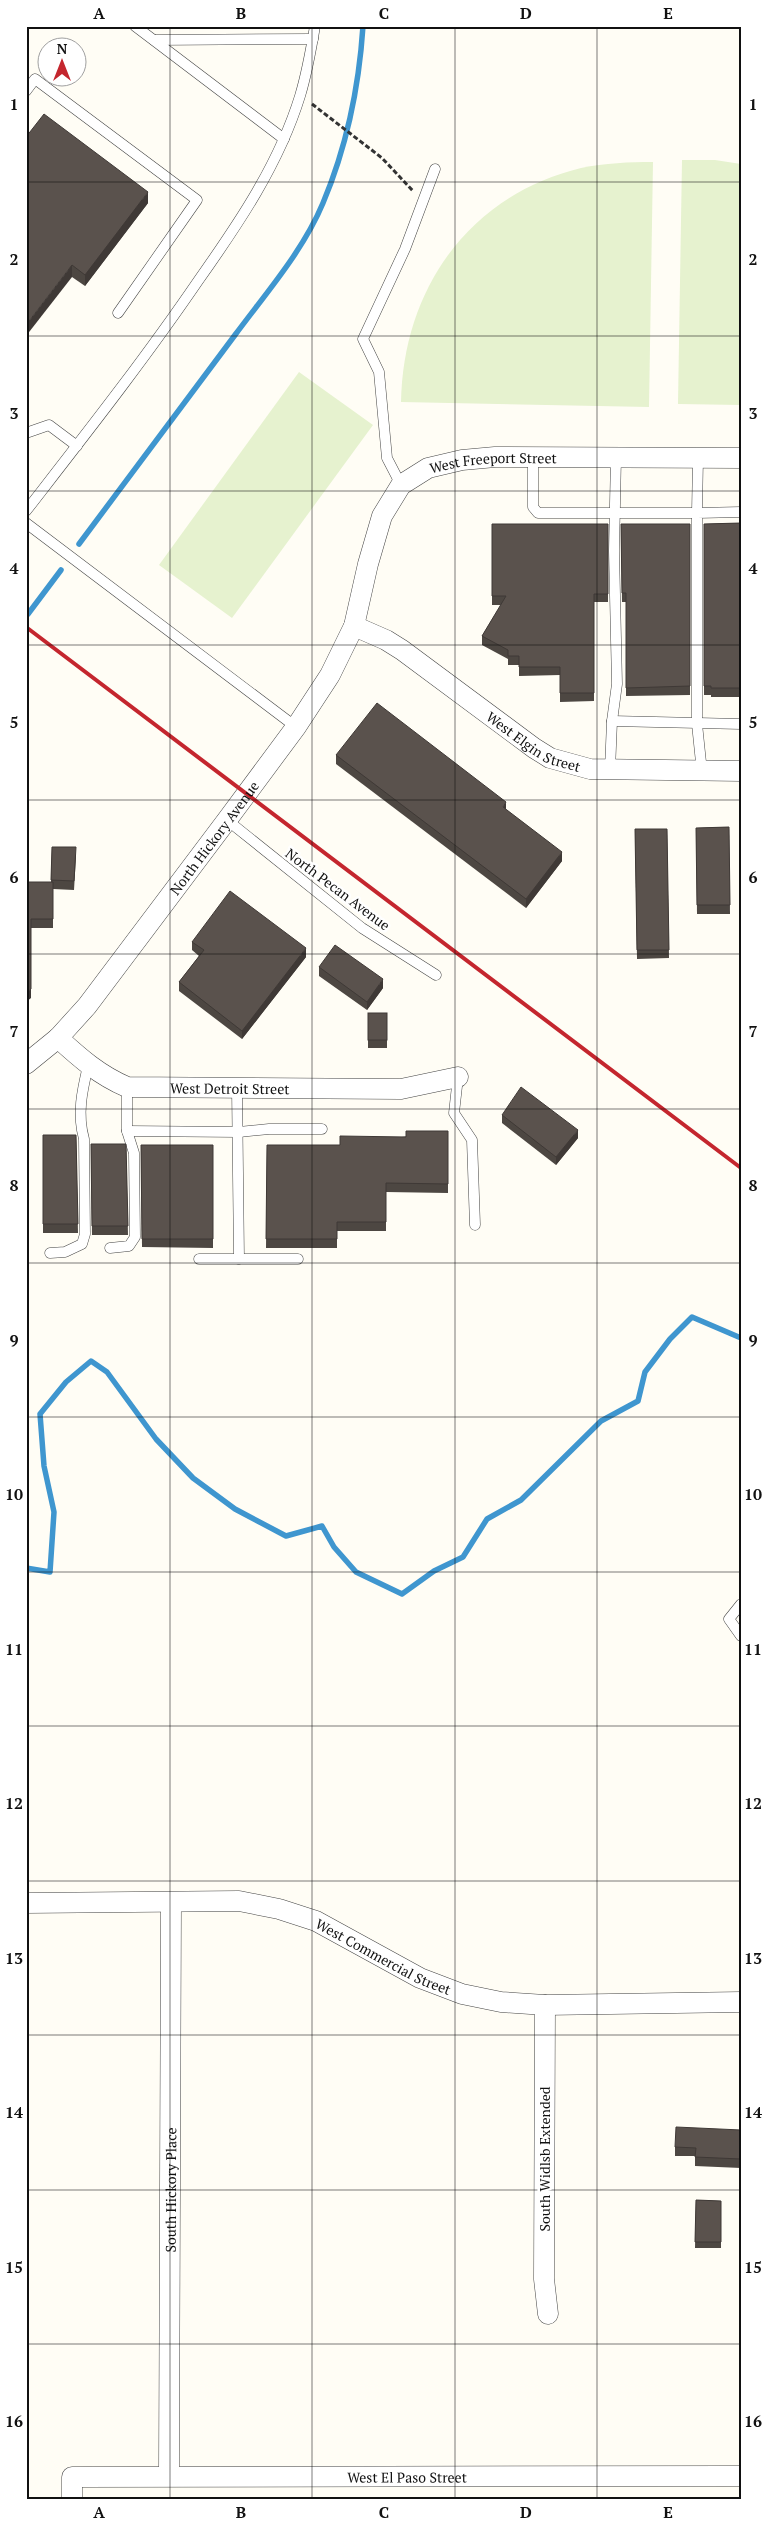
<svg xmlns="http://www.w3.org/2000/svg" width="767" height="2526" font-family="'PT Serif',serif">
	<rect width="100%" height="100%" fill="#fffdf5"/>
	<g fill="#e6f2cf">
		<polygon points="682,160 715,160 741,164 741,405 678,404"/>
		<path d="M653,162l-4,245 -248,-5c2,-113 68,-207 180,-234 24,-5 48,-6 72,-6z"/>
		<polygon points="299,372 373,425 232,618 159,565"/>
	</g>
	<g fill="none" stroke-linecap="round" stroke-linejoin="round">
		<g stroke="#3f96cf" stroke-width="5.5">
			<path d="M79,544c52,-70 105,-140 156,-209 31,-42 68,-84 88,-132 24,-57 36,-116 40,-177"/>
			<polyline points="28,614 61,570"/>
			<polyline points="26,1568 50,1572 54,1512 44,1466 40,1414 66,1382 91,1361 107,1372 156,1439 193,1478 235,1509 286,1536 322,1526 334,1547 356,1572 402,1594 434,1571 463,1557 487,1519 521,1500 601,1421 638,1401 645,1372 670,1339 692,1317 741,1338"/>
		</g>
		<defs>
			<g id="service">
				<polyline points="135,26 284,139"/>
				<polyline points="154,40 313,39"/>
				<polyline points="26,91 35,79 197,200 118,313"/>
				<polyline points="26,433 49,425 77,446"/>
				<polyline points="533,457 533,507 538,513 697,513 698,458"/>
				<polyline points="401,485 387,458 379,372 363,339 405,249 435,169"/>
				<path d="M26,511c59,-76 118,-151 172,-230 41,-58 81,-117 102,-185 7,-23 11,-46 15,-70"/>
				<polyline points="26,523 296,727"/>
				<polyline points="612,721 741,724"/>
				<polyline points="610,770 612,721 617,684 614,551 616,457"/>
				<polyline points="702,772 697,724 697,513 741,512"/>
				<polyline points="227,820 362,928 436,975"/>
				<polyline points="458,1077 454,1113 472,1140 475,1225"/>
				<polyline points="237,1088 239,1259"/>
				<polyline points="127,1131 239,1132 269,1129 322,1129"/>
				<polyline points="110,1248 129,1246 135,1237 134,1153 127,1131 127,1087"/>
				<path d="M50,1253l15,-1 17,-8 3,-10 -1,-95c-7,-25 -2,-48 4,-73"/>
				<polyline points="199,1259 298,1259"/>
				<polyline points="741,1604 729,1619 741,1636"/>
			</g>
			<g id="minor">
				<path id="s1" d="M354,626l32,14 16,10 132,98 16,10 40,11 151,2"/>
				<path id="s2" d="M58,1038l29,-32 140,-186 69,-93 34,-52 24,-49 14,-62 14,-48 19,-31 27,-17 34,-8 33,-3 246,1"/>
				<path id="s3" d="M26,1064l32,-26c22,20 41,37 69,49l274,2 57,-12"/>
				<path id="s4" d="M26,1903l213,-2 40,8 37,12 104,57 42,16 39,8 44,3 196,-3"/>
				<polyline points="545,2005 544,2279 548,2314"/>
				<path id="s5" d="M169,2476l2,-573"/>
				<path id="s6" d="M72,2500v-23l669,-1"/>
			</g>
		</defs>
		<use href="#service" stroke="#444" stroke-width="11"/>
		<use href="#minor" stroke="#444" stroke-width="21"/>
		<polyline stroke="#333" stroke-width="3" stroke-dasharray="5 2.5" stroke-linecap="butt" points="312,104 382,158 413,191"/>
		<use href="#service" stroke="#fff" stroke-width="10"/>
		<use href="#minor" stroke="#fff" stroke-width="20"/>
		<polyline stroke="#c4262e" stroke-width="4" points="26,627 741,1168"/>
	</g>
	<g fill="#4d4742">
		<polygon points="26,137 148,203 85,286 72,277"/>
		<polygon points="741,523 741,697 711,697 711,695 704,695 704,524"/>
		<polygon points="492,524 608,524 608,602 594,602 594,701 560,702 560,675 519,676 519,665 508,665 508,659 482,645 482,636 501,605 492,605"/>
		<polygon points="621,524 690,524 690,695 626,696 626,602 622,602"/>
		<polygon points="336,755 506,810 562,861 526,908 336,764"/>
		<polygon points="729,827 730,914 697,914 696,828"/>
		<polygon points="635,829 667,829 669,958 637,959"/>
		<polygon points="52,847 76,856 74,890 53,889 53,928 31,928 31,998 26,882 51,882"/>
		<polygon points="192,942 306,957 242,1039 179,991 179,982 199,956 192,950"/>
		<polygon points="319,967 383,988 367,1010 319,976"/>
		<rect x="368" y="1013" width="19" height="35"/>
		<polygon points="502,1115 578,1138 556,1165 502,1123"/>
		<polygon points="448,1131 448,1193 386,1192 386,1231 337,1231 337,1248 266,1248 267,1145 340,1145"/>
		<polygon points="43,1135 76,1135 78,1233 43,1233"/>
		<polygon points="91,1144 126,1144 128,1235 92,1235"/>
		<polygon points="141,1145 213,1145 213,1248 142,1247"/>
		<polygon points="741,2130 741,2168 695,2166 695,2156 675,2156 675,2147"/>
		<polygon points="696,2200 721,2201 721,2248 695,2248"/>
	</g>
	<g fill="#3f3936">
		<polygon points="148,192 148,203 85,286 85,275"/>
		<polygon points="72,265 72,277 26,336 26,325"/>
		<polygon points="506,802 506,811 503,807"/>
		<polygon points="562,852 562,861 526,908 526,899"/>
		<polygon points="306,948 306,957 242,1039 242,1031"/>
		<polygon points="383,979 383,988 367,1010 367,1002"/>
		<polygon points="31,989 31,998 26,1002 26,993"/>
		<polygon points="578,1130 578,1138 556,1165 556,1157"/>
	</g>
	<g fill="#5a524d" stroke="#3f3936">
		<polygon points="44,114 148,192 85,275 72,265 26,325 26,137"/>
		<polygon points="741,523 741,688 711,688 711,686 704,686 704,524"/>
		<polygon points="492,524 608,524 608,594 594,594 594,693 560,693 560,667 519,667 519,656 508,656 508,650 482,636 506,596 492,596"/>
		<polygon points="621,524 690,524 690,686 626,688 626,593 622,593"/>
		<polygon points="377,703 506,802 503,807 562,852 526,899 336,755"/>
		<polygon points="729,827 730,905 697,905 696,828"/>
		<polygon points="635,829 667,829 669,950 637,950"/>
		<polygon points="52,847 76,847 74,881 51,880"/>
		<polygon points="26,882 53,882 53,919 31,919 31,989 26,993"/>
		<polygon points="230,891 306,948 242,1031 179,982 204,950 192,942"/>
		<polygon points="335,945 383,979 367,1002 319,967"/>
		<rect x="368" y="1013" width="19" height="27"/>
		<polygon points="521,1087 578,1130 556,1157 502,1115"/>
		<polygon points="406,1131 448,1131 448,1184 386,1183 386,1222 337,1222 337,1239 266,1239 267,1145 340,1145 340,1136 406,1137"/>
		<polygon points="43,1135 76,1135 78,1224 43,1224"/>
		<polygon points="91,1144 126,1144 128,1226 92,1226"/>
		<polygon points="141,1145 213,1145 213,1239 142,1239"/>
		<polygon points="676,2127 741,2130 741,2159 695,2157 696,2148 675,2147"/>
		<polygon points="696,2200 721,2201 721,2242 695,2242"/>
	</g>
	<path fill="none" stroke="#111" stroke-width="1" stroke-opacity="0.55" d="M170,26v2474M312,26v2474M455,26v2474M597,26v2474M26,182h715M26,336h715M26,491h715M26,645h715M26,800h715M26,954h715M26,1109h715M26,1263h715M26,1417h715M26,1572h715M26,1726h715M26,1881h715M26,2035h715M26,2190h715M26,2344h715"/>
	<g text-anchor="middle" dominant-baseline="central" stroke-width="5" stroke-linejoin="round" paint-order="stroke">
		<g font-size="14" fill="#111" stroke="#fff">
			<text stroke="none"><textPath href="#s2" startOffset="756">West Freeport Street</textPath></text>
			<text stroke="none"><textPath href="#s1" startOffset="215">West Elgin Street</textPath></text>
			<text stroke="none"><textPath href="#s2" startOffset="254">North Hickory Avenue</textPath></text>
			<text transform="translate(338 889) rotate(37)">North Pecan Avenue</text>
			<text stroke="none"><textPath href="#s3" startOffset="229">West Detroit Street</textPath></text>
			<text stroke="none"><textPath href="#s4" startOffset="369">West Commercial Street</textPath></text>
			<text transform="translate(544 2159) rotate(-90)">South Widlsb Extended</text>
			<text stroke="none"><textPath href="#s5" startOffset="286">South Hickory Place</textPath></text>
			<text stroke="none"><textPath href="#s6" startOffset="358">West El Paso Street</textPath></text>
		</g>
	</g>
	<rect width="767" height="2526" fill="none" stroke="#ffffff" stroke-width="55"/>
	<g transform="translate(62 62)"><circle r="24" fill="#ffffff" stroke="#a0a0a0"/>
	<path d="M0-4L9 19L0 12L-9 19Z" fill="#c4262e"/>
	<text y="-8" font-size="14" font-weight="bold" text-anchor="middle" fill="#111111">N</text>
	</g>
	<rect x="28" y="28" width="712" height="2470" fill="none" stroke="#111" stroke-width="2"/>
	<g font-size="16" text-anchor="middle" font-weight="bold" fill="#111">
		<text x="99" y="19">A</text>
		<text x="241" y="19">B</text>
		<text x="384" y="19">C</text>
		<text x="526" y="19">D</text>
		<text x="668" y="19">E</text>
		<text x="14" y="110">1</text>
		<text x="753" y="110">1</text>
		<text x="14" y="265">2</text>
		<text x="753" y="265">2</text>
		<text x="14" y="419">3</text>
		<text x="753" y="419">3</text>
		<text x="14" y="574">4</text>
		<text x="753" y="574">4</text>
		<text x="14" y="728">5</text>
		<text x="753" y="728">5</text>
		<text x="14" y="883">6</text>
		<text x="753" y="883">6</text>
		<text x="14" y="1037">7</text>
		<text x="753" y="1037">7</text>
		<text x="14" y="1191">8</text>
		<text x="753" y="1191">8</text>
		<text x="14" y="1346">9</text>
		<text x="753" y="1346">9</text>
		<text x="14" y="1500">10</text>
		<text x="753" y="1500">10</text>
		<text x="14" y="1655">11</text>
		<text x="753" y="1655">11</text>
		<text x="14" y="1809">12</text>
		<text x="753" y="1809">12</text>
		<text x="14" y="1964">13</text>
		<text x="753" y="1964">13</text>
		<text x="14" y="2118">14</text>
		<text x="753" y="2118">14</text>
		<text x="14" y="2273">15</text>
		<text x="753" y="2273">15</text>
		<text x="14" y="2427">16</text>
		<text x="753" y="2427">16</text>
		<text x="99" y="2518">A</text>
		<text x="241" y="2518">B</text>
		<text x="384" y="2518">C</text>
		<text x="526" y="2518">D</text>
		<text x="668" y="2518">E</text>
	</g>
</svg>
